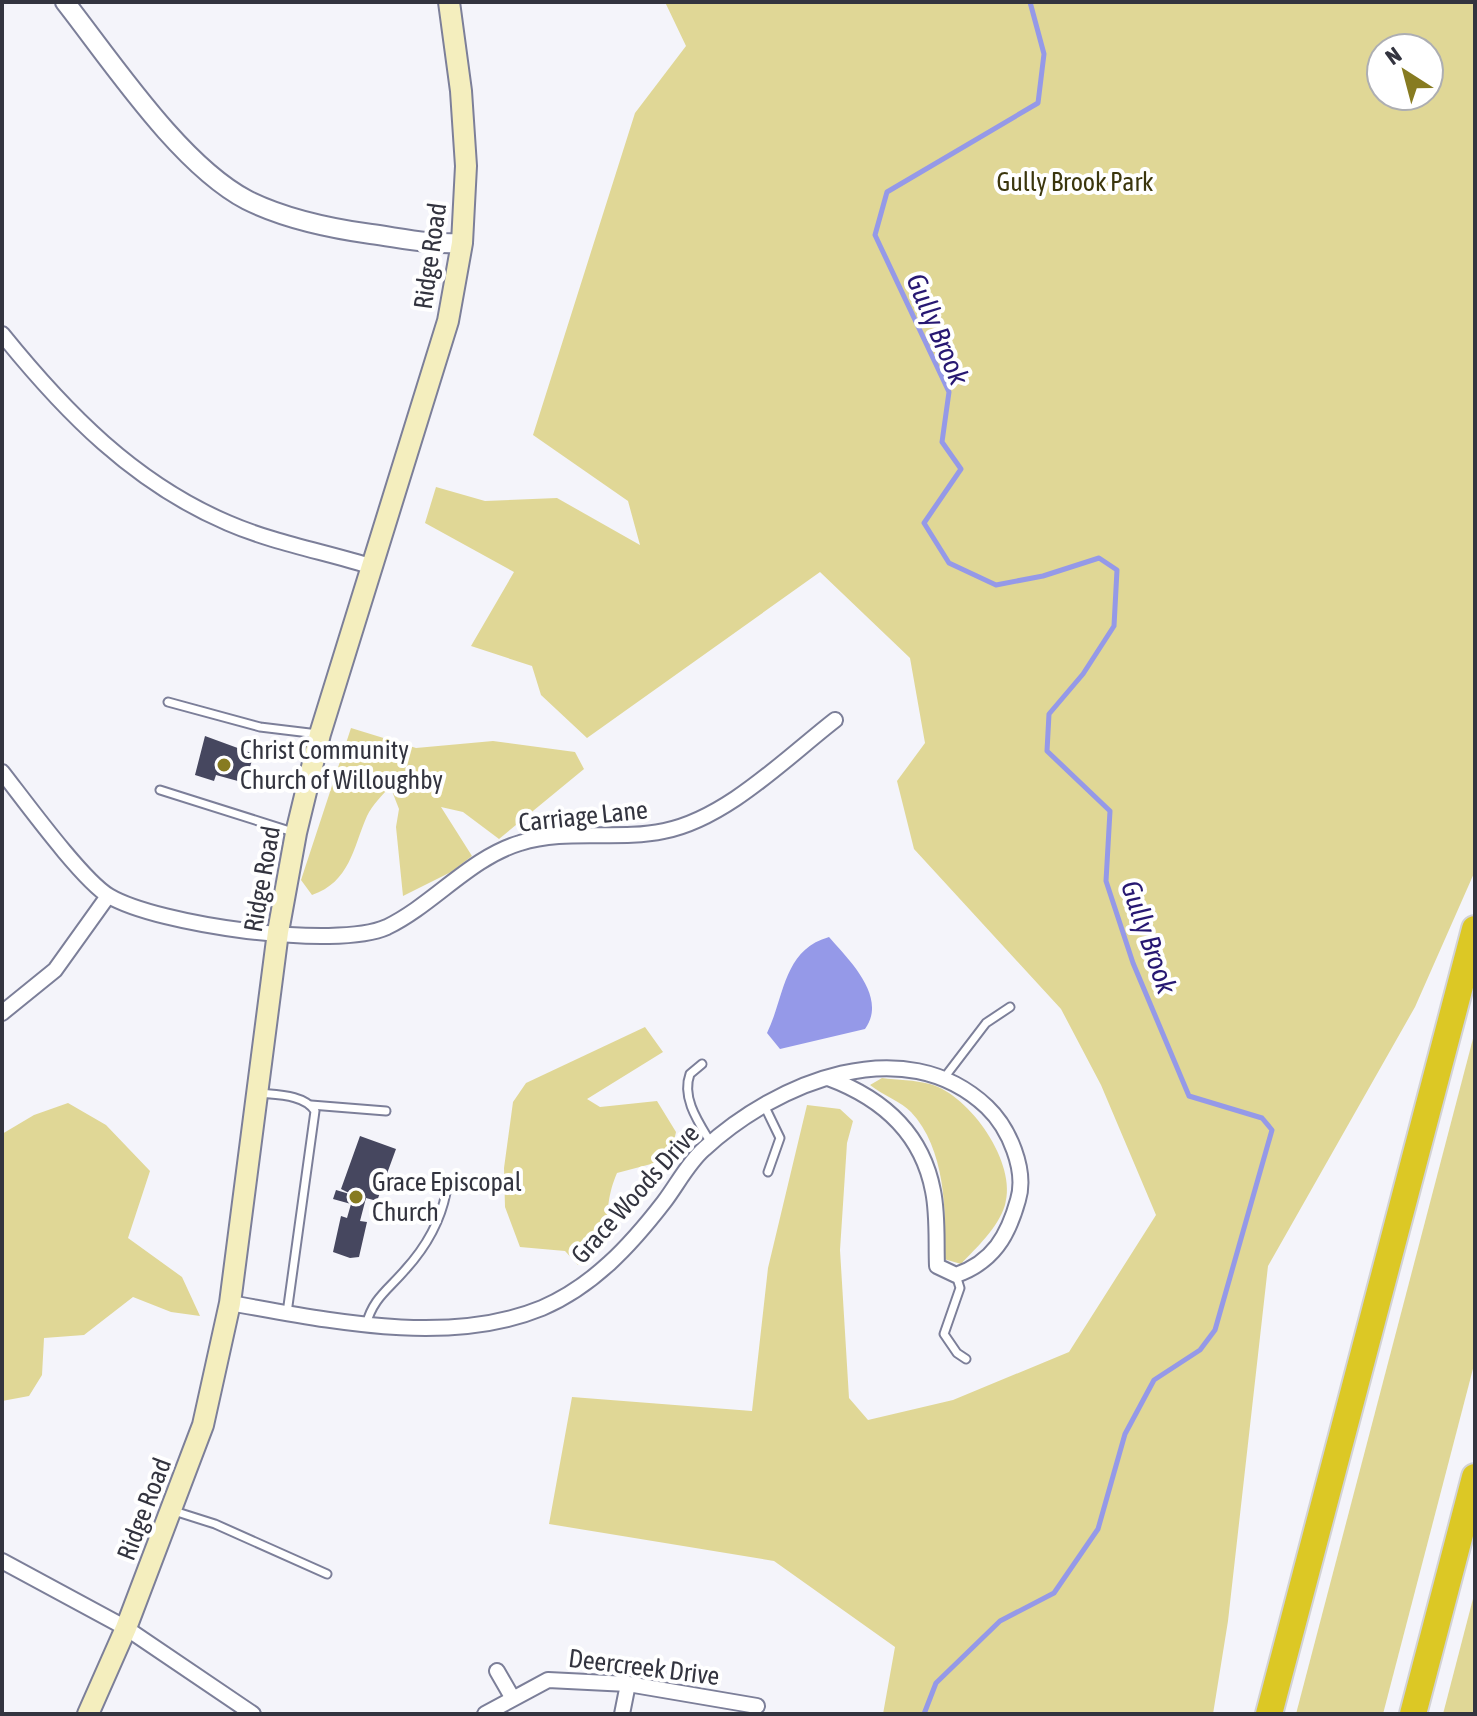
<svg xmlns="http://www.w3.org/2000/svg" width="1477" height="1716" font-family="'Asap Condensed',sans-serif">
	<rect width="100%" height="100%" fill="#f4f4fa"/>
	<g fill="#e0d796" fill-rule="evenodd">
		<path d="M665,2h810v869l-60,136 -147,259 -40,355 -15,93h-330l12,-67 -121,-86 -225,-37 23,-127 180,14 16,-143 39,-163 33,4 13,12 -6,22 -7,107 9,148 19,22 85,-20 116,-48 87,-137 -55,-130 -40,-76 -147,-160 -17,-68 28,-38 -15,-85 -90,-86 -233,166 -46,-43 -9,-29 -61,-20 43,-74 -89,-49 11,-36 49,14 72,-3 83,47 -12,-44 -95,-66 102,-322 51,-67zM1429,48v48h-48v-48z"/>
		<path d="M351,728l65,20 77,-7 82,11 9,17 -85,70 -36,-27 -22,-5 31,49 -21,16 -48,24 -7,-69 3,-18 -9,-23c-7,9 -18,19 -23,30 -14,32 -17,66 -55,79l-11,-15z"/>
		<path d="M645,1027l18,25 -76,47 13,8 57,-6 19,31 -6,27 -53,14c-19,44 4,55 -39,92l-13,-14 -45,-4 -15,-40 -1,-39 9,-66 13,-19z"/>
		<polygon points="1475,1031 1475,1361 1383,1714 1296,1714"/>
		<path d="M882,1078c15,2 33,2 48,6 40,11 88,80 75,121 -7,23 -28,42 -44,59l-17,-5c3,-48 1,-111 -33,-147 -9,-10 -29,-17 -41,-27z"/>
		<polygon points="68,1103 106,1125 150,1171 128,1238 182,1277 200,1316 171,1312 133,1297 84,1335 44,1338 42,1375 29,1396 2,1401 2,1134 34,1115"/>
		<polygon points="1475,1591 1475,1714 1443,1714"/>
	</g>
	<path fill="#9599e8" d="M829,937c20,23 59,60 36,92l-85,20 -13,-16c18,-37 16,-83 62,-96z"/>
	<g fill="none" stroke-linecap="round" stroke-linejoin="round">
		<polyline stroke="#9599e8" stroke-width="5" points="924,1714 936,1683 1000,1621 1054,1593 1098,1529 1125,1434 1154,1380 1200,1350 1215,1330 1272,1130 1262,1118 1189,1096 1133,963 1106,881 1110,811 1047,751 1049,714 1083,674 1114,626 1117,570 1099,558 1043,576 996,585 949,563 924,523 961,469 942,442 949,392 875,235 887,192 1038,103 1044,54 1030,2"/>
	</g>
	<g fill="#46475f">
		<polygon points="205,736 254,754 245,783 216,775 214,781 195,775"/>
		<polygon points="360,1136 396,1149 377,1201 366,1198 360,1221 367,1222 359,1257 350,1258 333,1252 341,1216 347,1218 351,1204 333,1199 336,1190 353,1195 341,1189"/>
	</g>
	<g fill="none" stroke-linecap="round" stroke-linejoin="round">
		<defs>
			<g id="service">
				<polyline points="168,702 260,727 318,734"/>
				<polyline points="160,790 296,833"/>
				<path d="M702,1064l-12,10c-9,24 9,49 21,69"/>
				<polyline points="944,1078 986,1023 1010,1007"/>
				<path d="M258,1093c18,2 46,1 57,18l-28,202"/>
				<polyline points="311,1105 386,1111"/>
				<polyline points="764,1105 780,1138 768,1172"/>
				<polyline points="956,1275 960,1288 944,1334 957,1353 966,1359"/>
				<path d="M366,1325c7,-27 22,-35 39,-55 21,-23 35,-47 41,-77"/>
				<polyline points="174,1511 215,1524 327,1574"/>
			</g>
			<g id="minor">
				<path d="M2,334c63,78 132,149 226,189 46,20 98,29 145,44"/>
				<path d="M2,772c22,28 80,108 107,124 49,29 227,54 278,31 47,-23 83,-69 133,-84 45,-15 98,-2 144,-12 62,-12 122,-73 171,-111"/>
				<polyline points="2,1013 55,970 108,896"/>
				<path d="M230,1303c97,17 217,44 312,5 51,-22 88,-62 122,-106 13,-17 24,-39 40,-53 73,-67 200,-120 283,-42 22,21 40,63 31,93 -10,36 -25,62 -62,75l-19,-9c-1,-24 1,-51 -4,-75 -11,-58 -51,-93 -105,-113"/>
				<polyline points="2,1561 126,1628 253,1714"/>
				<polyline points="497,1671 512,1697"/>
				<polyline points="485,1714 548,1680 628,1684 757,1706"/>
				<polyline points="622,1714 628,1684"/>
			</g>
			<path id="tertiary" d="M65,2c47,60 115,163 182,198 38,19 81,28 124,34 30,4 60,11 91,9"/>
			<polyline id="secondary" points="88,1714 126,1628 203,1425 230,1303 278,932 296,833 320,734 448,321 462,243 466,166 461,91 449,2"/>
			<g id="motorway">
				<polyline points="1269,1714 1475,929"/>
				<polyline points="1413,1714 1475,1477"/>
			</g>
		</defs>
		<use href="#service" stroke="#7c7f99" stroke-width="11"/>
		<use href="#minor" stroke="#7c7f99" stroke-width="18"/>
		<use href="#tertiary" stroke="#7c7f99" stroke-width="22"/>
		<use href="#secondary" stroke="#7c7f99" stroke-width="24"/>
		<use href="#motorway" stroke="#d2d2d5" stroke-width="30"/>
		<use href="#service" stroke="#fff" stroke-width="7"/>
		<use href="#minor" stroke="#fff" stroke-width="14"/>
		<use href="#tertiary" stroke="#fff" stroke-width="18"/>
		<use href="#secondary" stroke="#f4eebe" stroke-width="20"/>
		<use href="#motorway" stroke="#dcc825" stroke-width="26"/>
	</g>
	<g fill="#877b21" stroke="#fff" stroke-width="3">
		<circle cx="224" cy="765" r="8"/>
		<circle cx="356" cy="1197" r="8"/>
	</g>
	<g text-anchor="middle" dominant-baseline="central" stroke-width="8" stroke-linejoin="round" paint-order="stroke">
		<g font-size="26" fill="#3b360d" stroke="#fff">
			<text x="1075" y="182">Gully Brook Park</text>
		</g>
		<g font-size="26" fill="#33343f" stroke="#fff">
			<text transform="translate(430 256) rotate(-82)">Ridge Road</text>
			<text transform="translate(583 816) rotate(-6)">Carriage Lane</text>
			<text transform="translate(262 879) rotate(-80)">Ridge Road</text>
			<text transform="translate(635 1194) rotate(-48)">Grace Woods Drive</text>
			<text transform="translate(144 1509) rotate(-69)">Ridge Road</text>
			<text transform="translate(644 1667) rotate(7)">Deercreek Drive</text>
		</g>
		<g font-size="26" fill="#33343f" stroke="#fff" text-anchor="start">
			<text x="240" y="750">Christ Community<tspan x="240" dy="30">Church of Willoughby</tspan></text>
			<text x="372" y="1182">Grace Episcopal<tspan x="372" dy="30">Church</tspan></text>
		</g>
		<g font-size="28" font-style="italic" fill="#271872" stroke="#fff">
			<text transform="translate(938 329) rotate(67)">Gully Brook</text>
			<text transform="translate(1149 937) rotate(71)">Gully Brook</text>
		</g>
	</g>
	<rect width="1477" height="1716" fill="none" stroke="#33343f" stroke-width="8"/>
	<g transform="translate(1405 72) rotate(324)"><circle r="38" fill="#ffffff" stroke="#adaeb2" stroke-width="2"/>
	<path d="M0-6L14 30L0 20L-14 30Z" fill="#877b21"/>
	<text y="-12" font-size="22" font-weight="bold" text-anchor="middle" fill="#33343f">N</text>
	</g>
</svg>
